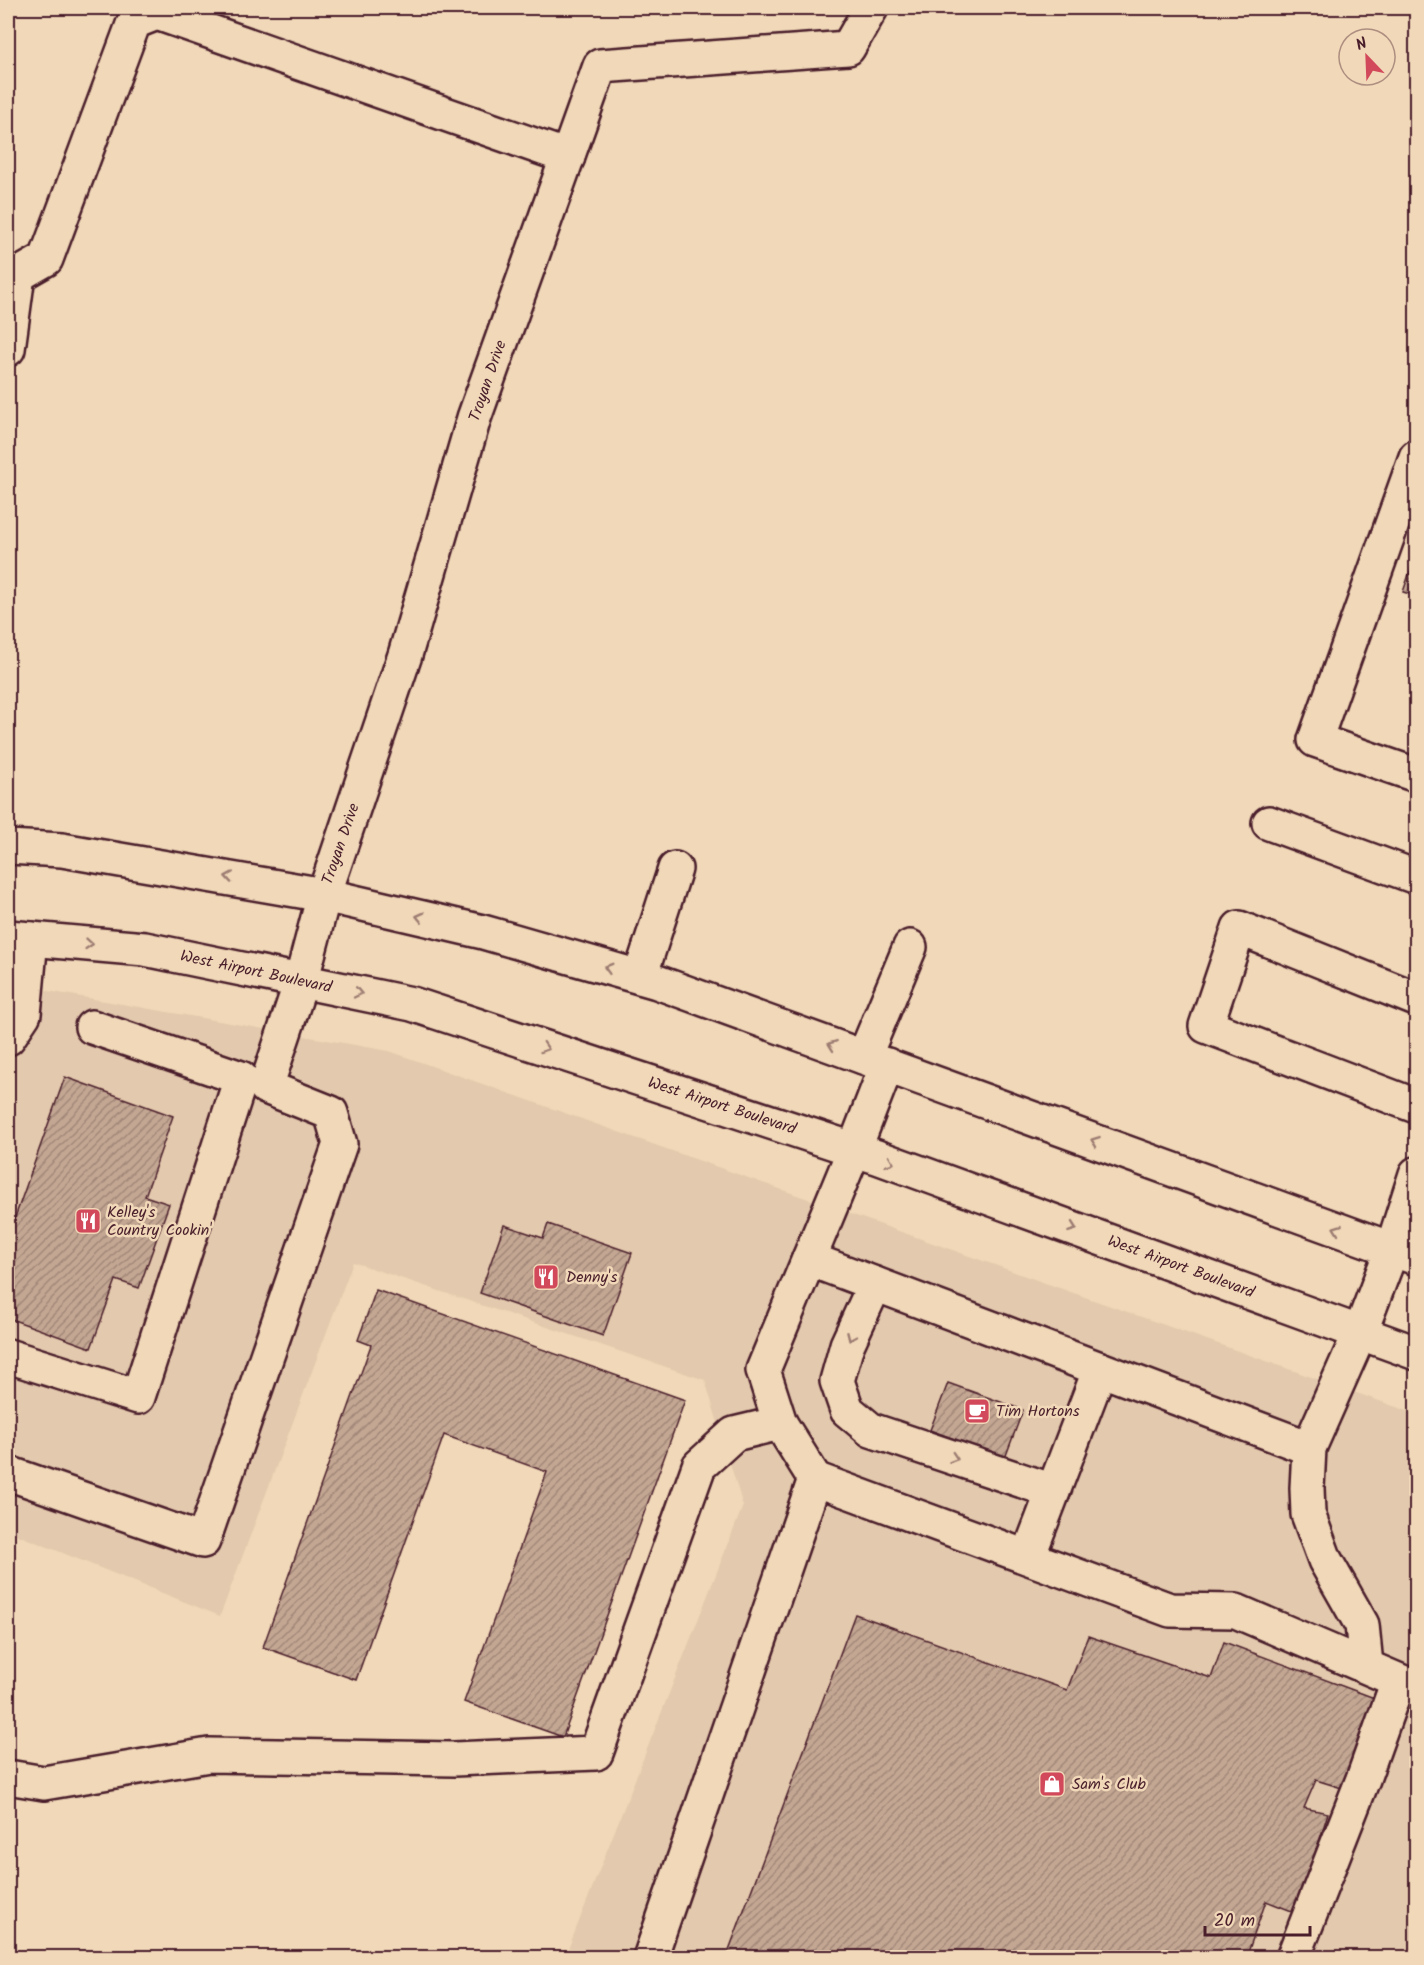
<svg xmlns="http://www.w3.org/2000/svg" width="1424" height="1965" font-family="Kalam,sans-serif">
	<defs>
		<pattern id="building-hatch" width="6" height="6" patternUnits="userSpaceOnUse" patternTransform="scale(1.5)"><rect width="6" height="6" fill="#c4a793"/><path d="M-1 1l2-2M0 6l6-6M5 7l2-2" fill="none" stroke="#a18778"/></pattern>
	</defs>
	<rect width="100%" height="100%" fill="#f0d8b8"/>
	<filter id="ink" filterUnits="userSpaceOnUse"><feTurbulence type="fractalNoise" baseFrequency=".0167" numOctaves="2"/><feDisplacementMap in="SourceGraphic" scale="12" xChannelSelector="R" yChannelSelector="G"/><feConvolveMatrix kernelMatrix="1 2 1 2 8 2 1 2 1" color-interpolation-filters="sRGB"/></filter>
	<g filter="url(#ink)">
		<polygon fill="#e3c9ad" points="8,984 389,1051 1416,1414 1416,1957 565,1957 743,1506 705,1380 353,1262 220,1616 8,1531"/>
		<g fill="url(#building-hatch)" stroke="#4a1f2b" stroke-width="1.5">
			<polygon points="1416,554 1416,596 1403,592"/>
			<polygon points="65,1077 173,1116 145,1196 169,1204 139,1288 116,1280 91,1348 8,1318 8,1237"/>
			<polygon points="548,1224 632,1253 603,1336 480,1293 504,1225 543,1238"/>
			<polygon points="376,1290 685,1400 563,1737 464,1702 547,1472 444,1435 356,1680 263,1647 371,1345 358,1340"/>
			<polygon points="948,1383 1023,1410 1005,1458 930,1430"/>
			<polygon points="855,1614 1067,1690 1088,1636 1211,1678 1224,1642 1377,1699 1345,1789 1316,1780 1304,1808 1328,1813 1297,1913 1266,1901 1246,1958 726,1958"/>
		</g>
		<g fill="none" stroke-linecap="round" stroke-linejoin="round">
			<defs>
				<g id="minor">
					<polyline points="8,349 18,275 46,259 134,22 157,13 568,157"/>
					<polyline points="1416,457 1315,740 1416,775"/>
					<polyline points="1269,823 1416,877"/>
					<polyline points="640,977 675,869"/>
					<polyline points="1416,999 1239,928 1206,1026 1416,1106"/>
					<polyline points="8,1038 24,1014 31,939"/>
					<polyline points="864,1057 910,947"/>
					<polyline points="1392,1249 1416,1174"/>
					<polyline points="809,1259 1309,1448"/>
					<polyline points="875,1284 847,1345 837,1381 847,1410 871,1430 1053,1491"/>
					<polyline points="1360,1333 1309,1448 1307,1488 1308,1514 1325,1560 1362,1625 1366,1665"/>
					<polyline points="8,1356 138,1397 241,1078 92,1027"/>
					<polyline points="8,1473 203,1541 340,1144 331,1113 266,1087 301,982 324,895 405,655 474,418 600,66 848,48 871,8"/>
					<polyline points="815,1479 1170,1610 1236,1611 1416,1688"/>
					<polyline points="1028,1557 1100,1369"/>
					<polyline points="8,1777 44,1783 209,1755 454,1759 596,1753 699,1466 734,1434 780,1423"/>
					<polyline points="650,1958 815,1479 780,1423 763,1370 854,1150"/>
					<polyline points="1293,1958 1363,1779 1398,1681"/>
				</g>
				<g id="major">
					<polyline points="8,847 62,850 324,895 483,932 657,982 1416,1258"/>
					<polyline points="8,937 145,949 412,1004 877,1157 1416,1353"/>
					<polyline points="854,1150 887,1065"/>
					<polyline points="1360,1333 1392,1249"/>
				</g>
			</defs>
			<use href="#minor" stroke="#4a1f2b" stroke-width="38"/>
			<use href="#major" stroke="#4a1f2b" stroke-width="38"/>
			<use href="#minor" stroke="#f0d8b8" stroke-width="33"/>
			<use href="#major" stroke="#f0d8b8" stroke-width="33"/>
		</g>
		<defs><path id="oneway-chevron" d="M-2-3.5L2.5 0L-2 3.5" fill="none" stroke-width="1.6" stroke-linecap="round" stroke-linejoin="round" transform="scale(1.5)"/></defs>
		<g stroke="#9d7c72">
			<use href="#oneway-chevron" transform="translate(229 877) rotate(-171)"/>
			<use href="#oneway-chevron" transform="translate(420 917) rotate(-167)"/>
			<use href="#oneway-chevron" transform="translate(89 944) rotate(5)"/>
			<use href="#oneway-chevron" transform="translate(608 968) rotate(-164)"/>
			<use href="#oneway-chevron" transform="translate(358 993) rotate(12)"/>
			<use href="#oneway-chevron" transform="translate(832 1045) rotate(-160)"/>
			<use href="#oneway-chevron" transform="translate(545 1048) rotate(18)"/>
			<use href="#oneway-chevron" transform="translate(1095 1141) rotate(-160)"/>
			<use href="#oneway-chevron" transform="translate(890 1162) rotate(20)"/>
			<use href="#oneway-chevron" transform="translate(1073 1228) rotate(20)"/>
			<use href="#oneway-chevron" transform="translate(1337 1229) rotate(-160)"/>
			<use href="#oneway-chevron" transform="translate(851 1337) rotate(114)"/>
			<use href="#oneway-chevron" transform="translate(954 1458) rotate(18)"/>
		</g>
	</g>
	<defs>
		<symbol id="restaurant-square" viewBox="-11 -11 22 22"><rect x="-9" y="-9" width="18" height="18" rx="4" fill="#d1495b" stroke="#f0d8b8"/><path d="M-5-6h1v4h1v-4h1v4h1v-4h1v5L-1.5 .5V6h-2V.5L-5-1ZM5-6V6H3V1.5H1.5Q1.5-4 5-6Z" fill="#fff"/></symbol>
		<symbol id="cafe-square" viewBox="-11 -11 22 22"><rect x="-9" y="-9" width="18" height="18" rx="4" fill="#d1495b" stroke="#f0d8b8"/><path d="M-5.5-4.5H6V0H3Q3 3.5 0 3.5H-2.5Q-5.5 3.5-5.5 0ZM3-3.2v2h1.7v-2ZM-6 4.5H4V6H-6Z" fill="#fff"/></symbol>
		<symbol id="shop-square" viewBox="-11 -11 22 22"><rect x="-9" y="-9" width="18" height="18" rx="4" fill="#d1495b" stroke="#f0d8b8"/><path d="M-5-2.5h2.3a2.7 3.5 0 0 1 5.4 0H5L5.5 6h-11ZM-1.5-2.5h3a1.5 2.3 0 0 0-3 0Z" fill="#fff"/></symbol>
	</defs>
	<g fill-rule="evenodd">
		<use href="#restaurant-square" x="73" y="1206" width="30" height="30"/>
		<use href="#restaurant-square" x="531" y="1262" width="30" height="30"/>
		<use href="#cafe-square" x="962" y="1396" width="30" height="30"/>
		<use href="#shop-square" x="1037" y="1769" width="30" height="30"/>
	</g>
	<g text-anchor="middle" dominant-baseline="central" stroke-width="5" stroke-linejoin="round" paint-order="stroke">
		<g font-size="16" fill="#4a1f2b" stroke="#f0d8b8">
			<text transform="translate(488 381) rotate(-71)">Troyan Drive</text>
			<text transform="translate(341 844) rotate(-71)">Troyan Drive</text>
			<text transform="translate(256 972) rotate(12)">West Airport Boulevard</text>
			<text transform="translate(722 1106) rotate(18)">West Airport Boulevard</text>
			<text transform="translate(1181 1267) rotate(20)">West Airport Boulevard</text>
		</g>
		<g font-size="16" fill="#4a1f2b" stroke="#f0d8b8" text-anchor="start">
			<text x="107" y="1212">Kelley's<tspan x="107" dy="18">Country Cookin'</tspan></text>
			<text x="566" y="1277">Denny's</text>
			<text x="996" y="1411">Tim Hortons</text>
			<text x="1072" y="1784">Sam's Club</text>
		</g>
	</g>
	<rect width="1424" height="1965" fill="none" stroke="#f0d8b8" stroke-width="30"/>
	<rect x="15" y="15" width="1394" height="1935" fill="none" stroke="#4a1f2b" stroke-width="2" filter="url(#ink)"/>
	<g transform="translate(1367 57) rotate(337)"><circle r="28" fill="#f0d8b8" stroke="#ae8e80" stroke-width="1.5"/>
	<path d="M0-4.5L10 22L0 15L-10 22Z" fill="#d1495b"/>
	<text y="-9" font-size="16" font-weight="bold" text-anchor="middle" fill="#4a1f2b">N</text>
	</g>
	<path d="M1205 1926v9h105v-9" fill="none" stroke="#4a1f2b" stroke-width="3"/>
	<text x="1214" y="1926" font-size="18" fill="#4a1f2b" stroke="#f0d8b8" stroke-width="4.5" paint-order="stroke">20 m</text>
</svg>
